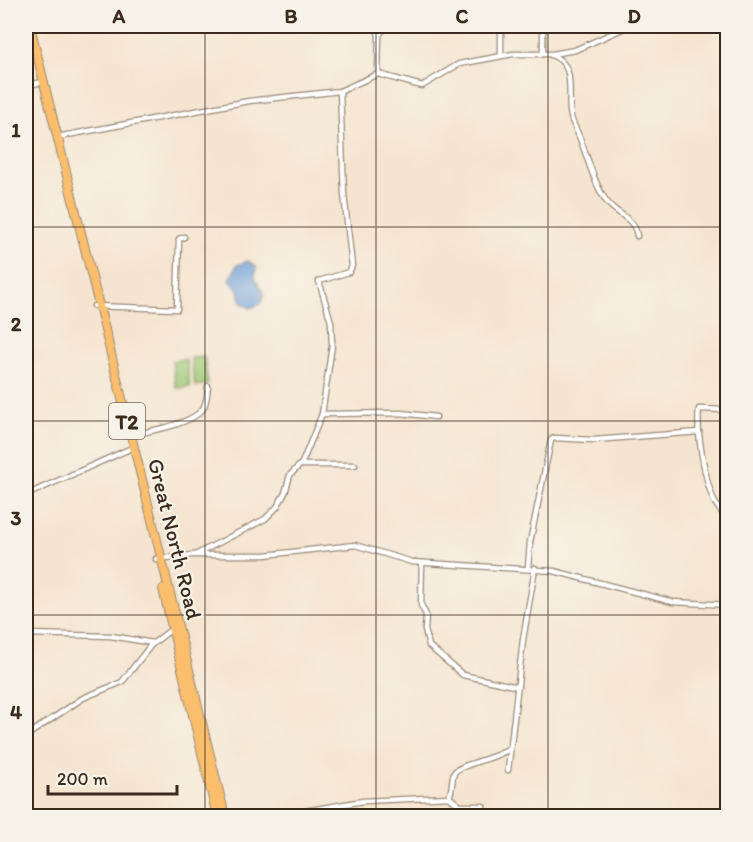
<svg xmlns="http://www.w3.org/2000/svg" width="753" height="842" font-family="Itim,sans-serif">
	<rect width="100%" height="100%" fill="#f7f3e8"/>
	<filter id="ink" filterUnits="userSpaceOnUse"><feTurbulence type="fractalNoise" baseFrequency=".0167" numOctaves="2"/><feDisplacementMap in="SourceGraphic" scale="12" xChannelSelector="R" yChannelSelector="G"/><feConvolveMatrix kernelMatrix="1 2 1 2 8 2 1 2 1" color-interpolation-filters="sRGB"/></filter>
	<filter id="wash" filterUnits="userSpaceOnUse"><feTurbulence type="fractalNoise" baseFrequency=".008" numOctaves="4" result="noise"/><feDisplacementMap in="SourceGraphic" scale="24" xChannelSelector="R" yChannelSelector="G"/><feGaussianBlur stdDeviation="1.35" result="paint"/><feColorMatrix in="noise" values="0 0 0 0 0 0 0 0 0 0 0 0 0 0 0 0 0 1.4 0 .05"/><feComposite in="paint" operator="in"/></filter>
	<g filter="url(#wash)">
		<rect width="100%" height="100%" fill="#f5e5d0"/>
		<g fill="#9dc875" stroke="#6c794a" stroke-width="1.5">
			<polygon points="204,357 208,384 195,386 191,358"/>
			<polygon points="186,359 190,387 176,388 172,361"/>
		</g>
		<polygon fill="#6fa0d9" stroke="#55657c" stroke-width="1.5" points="247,261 256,266 255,278 264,294 261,303 251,308 242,303 239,291 230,280 237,265"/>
	</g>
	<g filter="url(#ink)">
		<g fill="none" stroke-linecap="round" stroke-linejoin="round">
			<defs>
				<g id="street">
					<polyline points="376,26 379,35 378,74"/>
					<polyline points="501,26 501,56"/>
					<polyline points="543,26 543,54"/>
					<polyline points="379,35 386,26"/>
					<path d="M551,55c31,11 11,47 23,70 12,23 18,57 33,77 10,13 28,16 30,34"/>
					<polyline points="26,85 44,82"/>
					<polyline points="57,137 249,101 340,91 378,74 422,86 459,64 513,54 552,54 575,50 629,26"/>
					<polyline points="94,306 177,309 179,239 184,237"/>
					<path d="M728,410l-29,-1c-3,23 6,71 15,92 4,7 9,13 14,19"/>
					<polyline points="322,414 401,413 436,417"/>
					<path d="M125,435c20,-2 64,-10 77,-25 5,-6 5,-16 6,-24"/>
					<polyline points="300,465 355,465"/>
					<polyline points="26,495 134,447"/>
					<polyline points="197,554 265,519 277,507 285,493 290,475 302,463 322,414 332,345 331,322 319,281 349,272 352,266 344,194 340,91"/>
					<polyline points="156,559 193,555 265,555 355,545 412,562 554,571 673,602 728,605"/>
					<polyline points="422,563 421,605 426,615 425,630 429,646 463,675 518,687"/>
					<polyline points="528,568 530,542 551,440 554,438 594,440 699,432"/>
					<polyline points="26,634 111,636 153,643"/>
					<polyline points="26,736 83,698 122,682 151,645 173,628"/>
					<polyline points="508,770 523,640 535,568"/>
					<path d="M449,797c4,-8 2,-16 5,-24 3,-8 44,-15 55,-24"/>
					<polyline points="275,816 363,801 449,797 460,806 483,806 483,816"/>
				</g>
				<g id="highway">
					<polyline points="30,26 225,816"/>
					<polyline points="163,589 217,816"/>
				</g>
			</defs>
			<use href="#street" stroke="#988877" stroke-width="7"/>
			<use href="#highway" stroke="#988877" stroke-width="10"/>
			<use href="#street" stroke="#fff" stroke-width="4.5"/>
			<use href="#highway" stroke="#fabe6d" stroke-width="8"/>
		</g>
	</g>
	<path fill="none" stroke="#3b2a1e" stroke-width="1.5" stroke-opacity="0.55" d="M205,26v790M376,26v790M548,26v790M26,227h702M26,421h702M26,615h702"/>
	<g text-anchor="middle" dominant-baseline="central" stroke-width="4.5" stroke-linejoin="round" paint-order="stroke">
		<rect fill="#f7f3e8" stroke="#73665b" stroke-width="1.5" x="109" y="403" width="36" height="36" rx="4.5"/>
		<g font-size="21" font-weight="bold" fill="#3b2a1e">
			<text x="127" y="421">T2</text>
		</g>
		<g font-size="22" fill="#3b2a1e" stroke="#f7f3e8">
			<text transform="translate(175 539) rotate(76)">Great North Road</text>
		</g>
	</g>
	<rect width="753" height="842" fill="none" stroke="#f7f3e8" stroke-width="66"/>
	<path d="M48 785v9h129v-9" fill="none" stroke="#3b2a1e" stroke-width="3"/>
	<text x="57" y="785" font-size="18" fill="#3b2a1e" stroke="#f7f3e8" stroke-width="4.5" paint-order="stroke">200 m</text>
	<rect x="33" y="33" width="687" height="776" fill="none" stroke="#3b2a1e" stroke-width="2"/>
	<g font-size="20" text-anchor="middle" font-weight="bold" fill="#3b2a1e">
		<text x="119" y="23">A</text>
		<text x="291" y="23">B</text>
		<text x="462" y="23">C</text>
		<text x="634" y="23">D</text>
		<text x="16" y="137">1</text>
		<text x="16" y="331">2</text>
		<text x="16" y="525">3</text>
		<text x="16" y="719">4</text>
	</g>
</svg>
